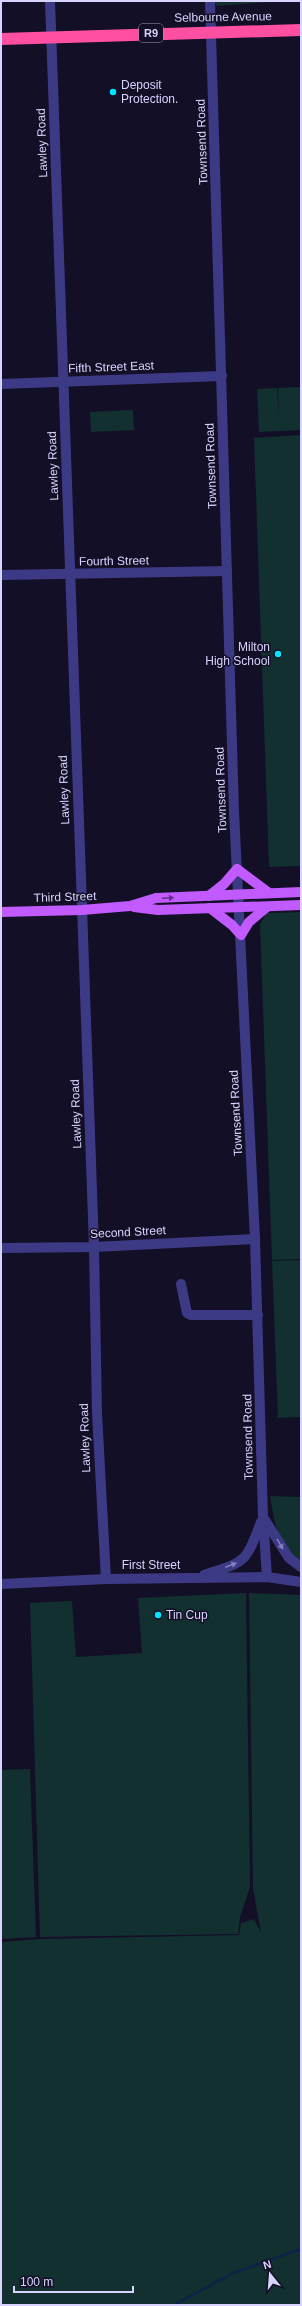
<svg xmlns="http://www.w3.org/2000/svg" width="302" height="2306" font-family="Arial,sans-serif">
	<rect width="100%" height="100%" fill="#130f26"/>
	<g fill="#12302f">
		<polygon points="215,1 285,1 216,6"/>
		<polygon points="301,387 301,430 259,432 257,389 277,388 279,416 278,388"/>
		<polygon points="133,410 134,430 91,432 90,412"/>
		<polygon points="301,435 301,866 269,867 254,438"/>
		<polygon points="301,912 301,1259 272,1260 260,924 267,913"/>
		<polygon points="301,1260 301,1417 278,1418 272,1261"/>
		<path d="M270,1496l31,1v67c-24,-15 -26,-42 -31,-68z"/>
		<polygon points="246,1593 250,1887 240,1917 238,1934 40,1937 30,1603 72,1601 76,1657 142,1653 138,1598"/>
		<polygon points="249,1593 301,1595 301,2305 1,2305 1,1942 40,1939 239,1935 241,1923 254,1919 261,1933 253,1888"/>
		<polygon points="30,1769 36,1937 1,1939 1,1770"/>
	</g>
	<g fill="none" stroke-linecap="round" stroke-linejoin="round">
		<polyline stroke="#0c2248" stroke-width="2.5" points="174,2305 233,2273 301,2249"/>
		<g stroke="#3d3a85" stroke-width="10">
			<polyline points="50,1 94,1247 97,1413 106,1579"/>
			<polyline points="210,1 234,812 255,1239 263,1517 267,1577"/>
			<polyline points="1,384 222,376"/>
			<polyline points="1,575 227,571"/>
			<polyline points="1,1248 94,1247 255,1239"/>
			<polyline points="181,1284 187,1313 191,1315 258,1315"/>
			<polyline points="263,1517 289,1558 301,1567"/>
			<path d="M204,1575c42,-14 41,-11 57,-53"/>
			<polyline points="1,1584 106,1579 267,1577 301,1582"/>
		</g>
		<g stroke="#c25bff" stroke-width="10">
			<polyline points="209,896 224,884 237,869 269,893"/>
			<polyline points="134,907 158,910 301,905"/>
			<polyline points="210,908 232,925 241,935 249,922 267,907"/>
			<polyline points="1,912 82,910 130,906 156,898 301,892"/>
		</g>
		<polyline stroke="#ff4fa3" stroke-width="12" points="1,39 301,30"/>
	</g>
	<defs><path id="oneway-solid" d="M-6-.8H1V-3.2L6.5 0L1 3.2V.8H-6Z"/></defs>
	<use fill="#623188" href="#oneway-solid" transform="translate(168 898) rotate(-3)"/>
	<g fill="#837fbc">
		<use href="#oneway-solid" transform="translate(280 1544) rotate(60)"/>
		<use href="#oneway-solid" transform="translate(231 1565) rotate(-21)"/>
	</g>
	<g fill="#00e5ff" stroke="#130f26" stroke-width="1.5">
		<circle cx="113" cy="92" r="4"/>
		<circle cx="278" cy="654" r="4"/>
		<circle cx="158" cy="1615" r="4"/>
	</g>
	<g text-anchor="middle" dominant-baseline="central" stroke-width="3" stroke-linejoin="round" paint-order="stroke">
		<rect fill="#130f26" stroke="#9e99be" stroke-width="1" x="139" y="24" width="24" height="18" rx="3"/>
		<g font-size="11" font-weight="bold" fill="#d9d4ff">
			<text x="151" y="33">R9</text>
		</g>
		<g font-size="12" fill="#d9d4ff" stroke="#130f26">
			<text transform="translate(223 17) rotate(-1)">Selbourne Avenue</text>
			<text transform="translate(202 142) rotate(-92)">Townsend Road</text>
			<text transform="translate(42 143) rotate(-92)">Lawley Road</text>
			<text transform="translate(111 367) rotate(-2)">Fifth Street East</text>
			<text transform="translate(53 466) rotate(-92)">Lawley Road</text>
			<text transform="translate(211 466) rotate(-92)">Townsend Road</text>
			<text transform="translate(114 561) rotate(-1)">Fourth Street</text>
			<text transform="translate(64 790) rotate(-92)">Lawley Road</text>
			<text transform="translate(221 790) rotate(-92)">Townsend Road</text>
			<text transform="translate(65 897) rotate(-2)">Third Street</text>
			<text transform="translate(236 1113) rotate(-93)">Townsend Road</text>
			<text transform="translate(76 1114) rotate(-92)">Lawley Road</text>
			<text transform="translate(128 1232) rotate(-3)">Second Street</text>
			<text transform="translate(248 1437) rotate(-91)">Townsend Road</text>
			<text transform="translate(85 1438) rotate(-92)">Lawley Road</text>
			<text x="151" y="1565">First Street</text>
		</g>
		<g font-size="12" fill="#d9d4ff" stroke="#130f26" text-anchor="start">
			<text x="121" y="85">Deposit<tspan x="121" dy="14">Protection.</tspan></text>
			<text x="270" y="647" text-anchor="end">Milton<tspan x="270" dy="14">High School</tspan></text>
			<text x="166" y="1615">Tin Cup</text>
		</g>
	</g>
	<rect width="302" height="2306" fill="none" stroke="#d9d4ff" stroke-width="4"/>
	<g transform="translate(270 2274) rotate(343)" stroke="#130f26" stroke-width="3" paint-order="stroke">
	<path d="M0-3L7 15L0 10L-7 15Z" fill="#d9d4ff"/>
	<text y="-6" font-size="11" font-weight="bold" text-anchor="middle" fill="#d9d4ff">N</text>
	</g>
	<path d="M14 2286v6h119v-6" fill="none" stroke="#d9d4ff" stroke-width="2"/>
	<text x="20" y="2286" font-size="12" fill="#d9d4ff" stroke="#130f26" stroke-width="3" paint-order="stroke">100 m</text>
</svg>
